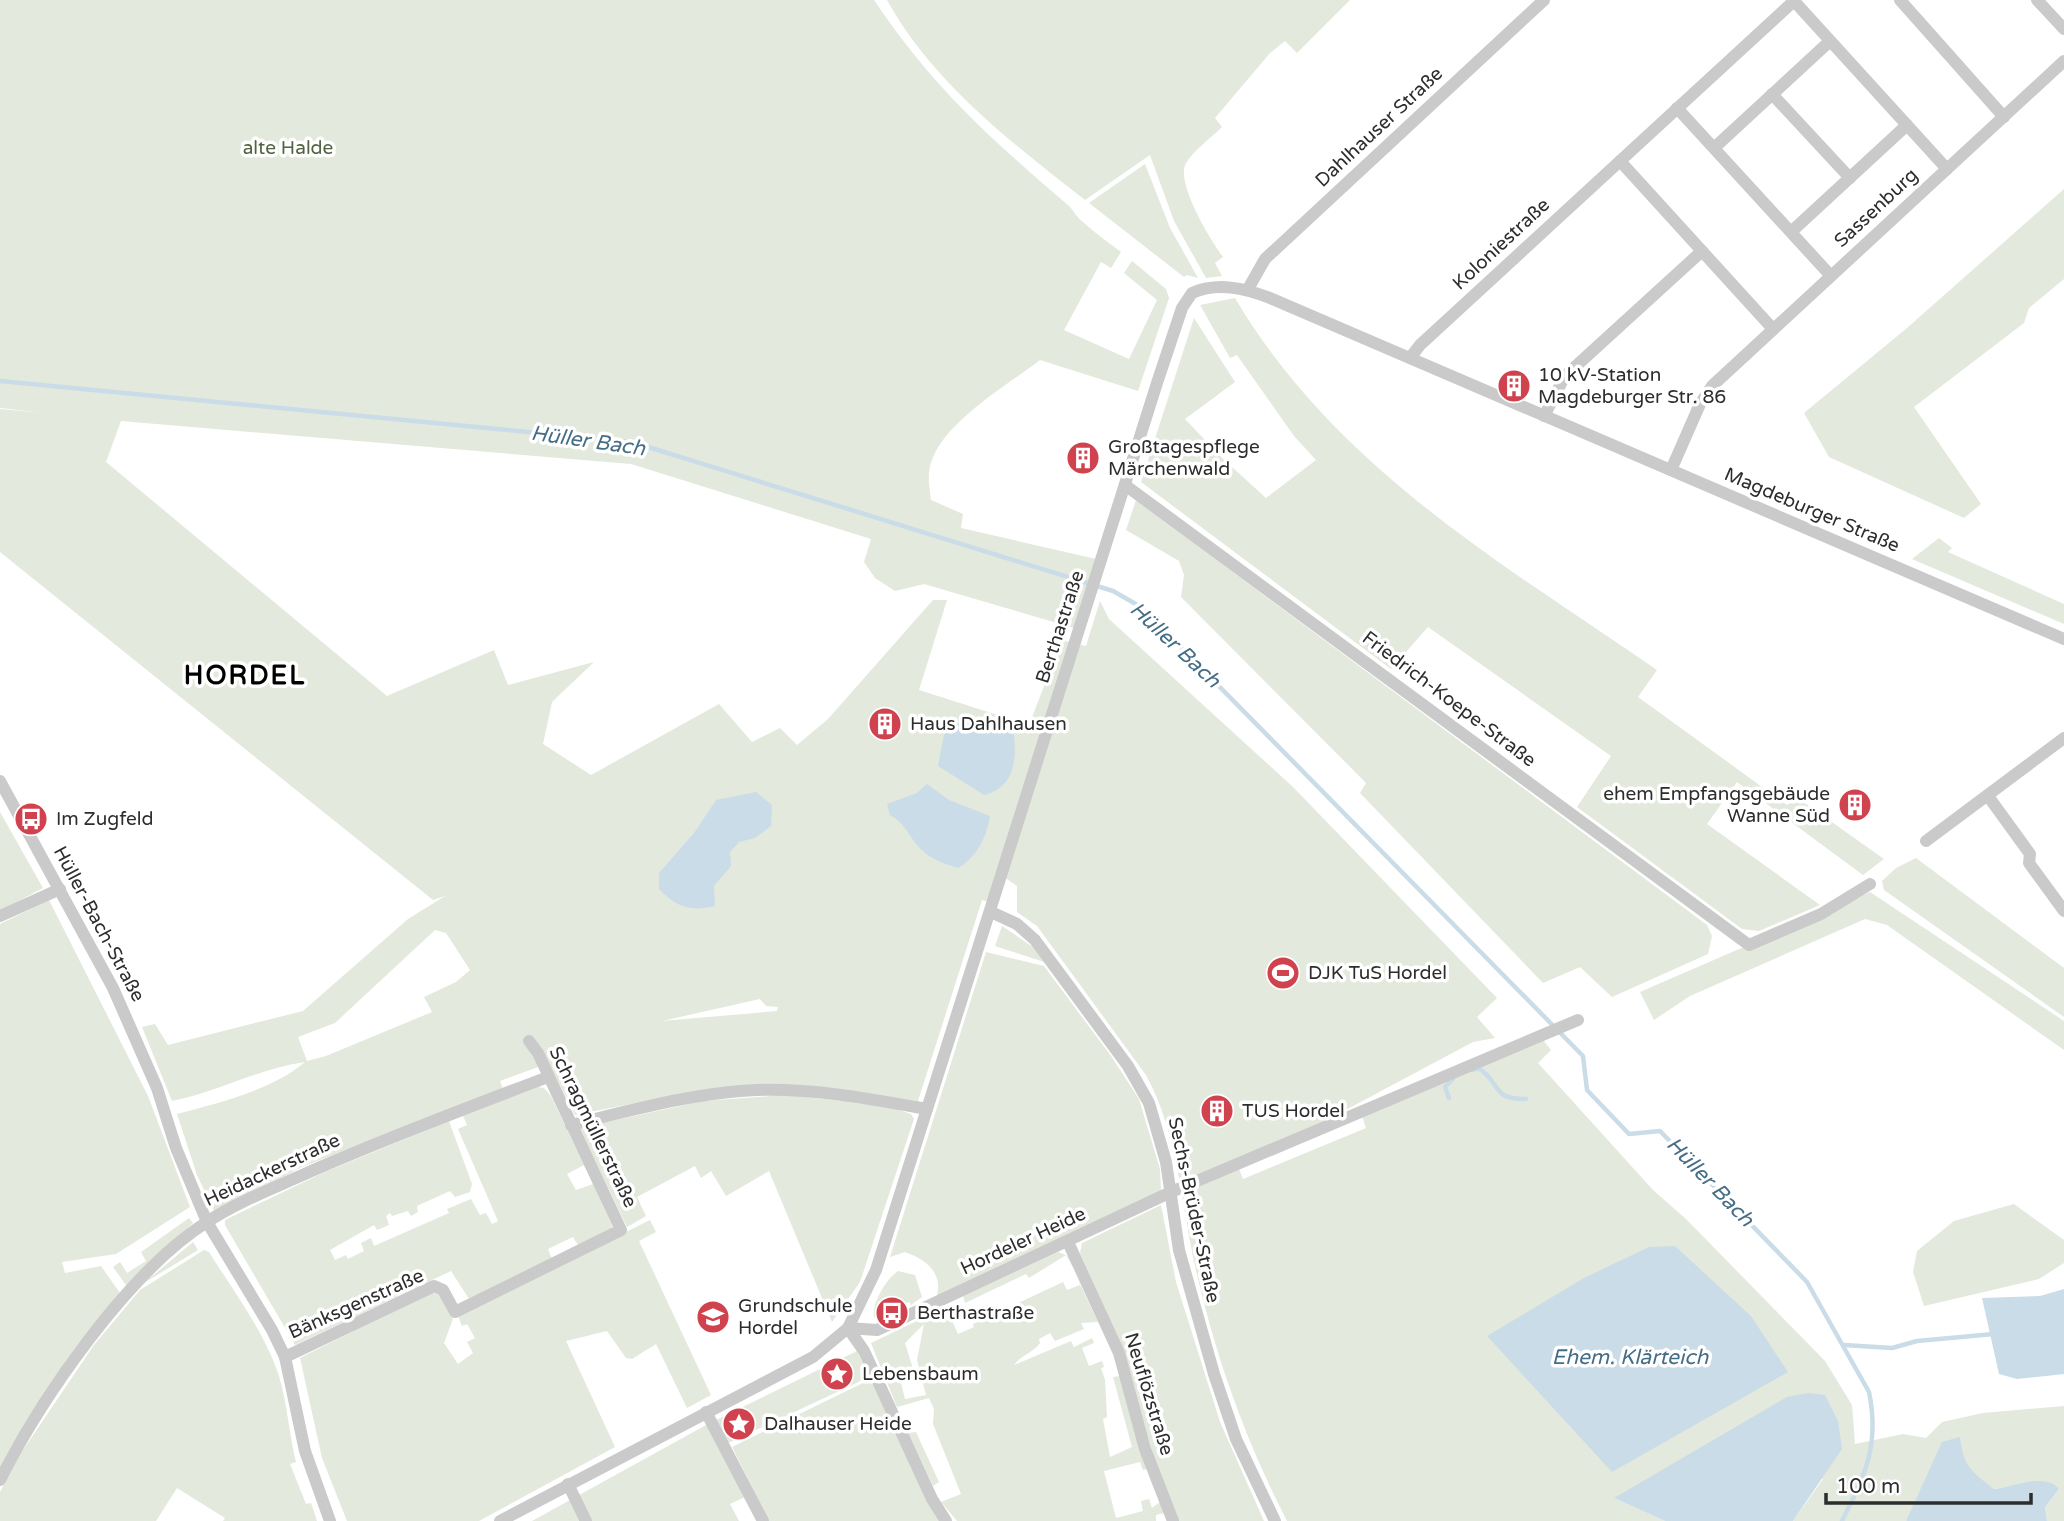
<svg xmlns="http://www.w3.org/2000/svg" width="2064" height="1521" font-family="'Varela Round',sans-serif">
	<rect width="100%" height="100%" fill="#fff"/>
	<g fill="#e3e9dc" fill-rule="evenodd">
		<path d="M0,0h874c59,88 116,138 195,206 5,5 8,12 14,16 12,11 25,20 38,30l-10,16 -10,-6 -37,68 65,29 28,-59 -33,-27 8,-12 34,28 3,9 -31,93 -98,-31c-33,26 -107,67 -111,113 -1,8 1,18 2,27l32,14 -2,14 135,31 -22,69 -150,-44 -29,7 -20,-13 -11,-16 7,-23 -240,-75 -510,-43 -15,41 281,234 107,-46 14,35 86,-23 -42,40 -9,42 48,31 128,-71 33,38 28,-14 17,17 31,-26 105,-119h14l-28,90 110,35 33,-85 24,6 14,-45 9,18 184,168 204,211 -20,19 18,21 -22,4 -180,96 -56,26 6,15 123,-51 -5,-15 178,-78 12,15 -13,13 115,127 33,29 139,142 27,44 3,39 48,-10 23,4 16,-16 41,-9 81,-7v115h-17l-2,-14 14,-18 -17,-8 -48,8c-23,-17 -30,-22 -34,-51l-54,83h-113l30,-42 -209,19 51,23h-378c-42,-81 -72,-166 -92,-255 -14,-64 -17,-132 -49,-191l-109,-149 -20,-14v-26l-13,-9 -11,26 -11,-3 -64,201 -121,-16 -146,15 -76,15 -26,-52 -49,18 3,8 -201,78 -87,46 -18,-38 -20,-61c42,-11 95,-24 128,-52 -45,6 -87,30 -133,39l-30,-74 13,-3 13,21 135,-34 105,-92 37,-23 -12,4 -433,-348v-143l43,4 -43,-5zM435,930l11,3 24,37 -14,12 -32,15 8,15 -106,44 -19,5 -9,-24 37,-14zM760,999l6,7 12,1 -1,4 -115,10z"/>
		<path d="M887,0h463l-53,53 -12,-12 -15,12 -55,65 7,9c-10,10 -28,23 -36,36 -11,19 24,76 37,94l-8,6 7,13 -16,2 -32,-57 -24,-66 -65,45c-73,-57 -152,-117 -198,-200z"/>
		<polygon points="1145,164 1170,228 1198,278 1187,275 1184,277 1089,203"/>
		<polygon points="2064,189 2064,279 2029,308 2024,323 1914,407 1981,504 1964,518 1829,457 1804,413 1907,328"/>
		<path d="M1235,298c100,169 265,264 422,372l-19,27 149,108 8,-9 89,63 -21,16 -126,-93 -30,42 113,81 -61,26 -17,-2 -165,-122 34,-51 -183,-129 -37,42 -250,-187 53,-164 41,64 -50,37 36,38 45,41 50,-38 -22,-24 -57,-81 -7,3 -30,-53z"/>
		<polygon points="1136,500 1707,925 1712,936 1708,954 1612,997 1580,967 1543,983 1360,793 1366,783 1181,597 1184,575 1179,561 1126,530"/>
		<polygon points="1939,538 1952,548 1948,552 2064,604 2064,624 1912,559"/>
		<polygon points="0,812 43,888 0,911"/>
		<polygon points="1916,858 2064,968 2064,1017 1884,890 1882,881 1896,868"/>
		<polygon points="1870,892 2064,1021 2064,1050 1887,925 1865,919 1690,996 1654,1020 1640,992"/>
		<path d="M49,900l99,196 42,111 -74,47 -54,8 3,11 36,-7 19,27c-44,57 -86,112 -120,176v-545z"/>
		<polygon points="1002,926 1033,947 1044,962 995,946"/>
		<path d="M986,952l58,14 67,90 28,43 21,70 1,22 -224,105c6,-24 -12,-37 -32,-44l-15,5z"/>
		<polygon points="538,1087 544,1088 551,1096 584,1165 567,1174 576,1190 593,1184 612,1226 610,1231 579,1247 573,1237 548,1249 552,1259 469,1299 451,1271 295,1345 225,1225 225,1220 325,1172 449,1121 472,1184 470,1192 455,1197 450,1191 417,1206 418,1212 411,1216 408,1211 392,1216 390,1213 386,1216 389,1225 377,1230 374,1225 330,1250 335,1260 346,1255 348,1259 364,1251 361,1243 371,1238 374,1246 449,1213 447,1209 471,1199 480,1215 486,1213 492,1224 498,1221 458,1129 467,1125 463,1116"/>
		<polygon points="785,1095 884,1105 911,1114 914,1119 860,1282 832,1322 769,1171 726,1196 711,1171 701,1178 695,1166 637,1197 646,1216 627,1227 579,1128 703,1101"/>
		<polygon points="2014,1204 2064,1240 2064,1263 2039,1279 1924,1306 1913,1272 1917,1251 1954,1221"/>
		<polygon points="1161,1205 1176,1282 1220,1422 1264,1521 1179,1521 1153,1454 1117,1335 1080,1253 1082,1243"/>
		<polygon points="189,1218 193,1223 126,1285 113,1267 120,1262 127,1273 146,1261 141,1252"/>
		<polygon points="650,1220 656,1232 639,1241 711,1395 687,1408 656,1344 632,1359 626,1358 607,1331 566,1341 615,1447 479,1521 347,1521 322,1458 300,1358 431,1292 440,1295 453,1319 444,1343 458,1364 473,1353 467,1342 475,1338 467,1324 462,1326 458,1316"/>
		<polygon points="193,1242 198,1250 144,1283"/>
		<path d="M204,1250l5,2c25,40 55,79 70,124 8,27 10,57 17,86l-6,2 16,40 5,-1 6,18h-94l2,-3 -48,-30 -21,33h-156v-29l19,-36 75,-111 46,-55z"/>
		<polygon points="1058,1252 1068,1256 1078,1275 1066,1255 1029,1278 1026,1274 965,1303 963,1296"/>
		<path d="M898,1271l17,4 7,22 -11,8 -2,-3 -35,15c-2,-14 12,-38 24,-46z"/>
		<path d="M1078,1280l20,42 -17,1 3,6 -29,12 -5,-8 -11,6 1,4c-7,10 -19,12 -26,22l57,-24 3,6 18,-9 2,5 -12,5 7,18 13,-5 2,6 -3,1 4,12 2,37 -4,2 7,38 22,-10 -19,-70 7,-1 27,93 -4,1 -3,-8 -36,9 12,47 27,-7 -2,-10 8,-2 3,9 8,-6 4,11 -8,2v6h-199l-16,-19 20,-8 -28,-70 1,-15 -5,-11 -32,9 -26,-64 75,-36 12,27 16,-7 -1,-3 90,-42 4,8 13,-5zM924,1324l-7,36 9,35 -21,4 -6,-24 15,-3 -9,-29z"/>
		<polygon points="857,1351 869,1377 726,1444 716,1420"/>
		<polygon points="867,1381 872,1383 940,1521 769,1521 732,1447"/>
		<polygon points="708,1424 745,1497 730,1504 739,1521 532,1521"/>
		<polygon points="916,1432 939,1482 933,1486 908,1433"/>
	</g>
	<g fill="#cadce7">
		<path d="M963,722l32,5 19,8c3,27 -1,53 -30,60l-46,-29 8,-41z"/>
		<path d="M927,784l22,16 41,16c-3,21 -14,42 -32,52 -16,-5 -30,-10 -41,-23 -10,-12 -13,-23 -27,-30l-3,-11 30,-11z"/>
		<path d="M756,792l16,13 -1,21 -16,12 -16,4 -9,10 1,14 -17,20 1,20c-24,6 -39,1 -56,-17v-16l35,-40 22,-33z"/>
		<polygon points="1675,1246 1751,1316 1788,1372 1612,1472 1487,1336 1584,1278 1649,1247"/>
		<polygon points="2064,1289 2064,1374 2017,1379 1999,1374 1982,1298 2040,1296"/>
		<polygon points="1808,1393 1825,1395 1838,1421 1842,1449 1793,1521 1665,1521 1614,1498 1787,1397"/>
		<path d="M1960,1437c4,30 11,34 34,52 18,-2 52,-17 65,0l-14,18 2,14h-141l36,-79z"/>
	</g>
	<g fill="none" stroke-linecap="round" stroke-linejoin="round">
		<g stroke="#cadce7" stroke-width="4.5">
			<path d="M0,381l632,61 481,149 28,16 442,449 4,34 42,44 31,-3 147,151 62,110c11,53 -4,83 -27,129"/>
			<path d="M1473,1070l5,-2c23,13 12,32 48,31"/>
			<polyline points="1449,1098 1445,1087 1453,1079"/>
			<polyline points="1844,1345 1892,1348 1917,1341 1994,1334"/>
		</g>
		<g stroke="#cacaca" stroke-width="12">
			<polyline points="1900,0 2004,117"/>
			<polyline points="2037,0 2064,29"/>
			<polyline points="1794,1 1947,169"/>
			<polyline points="1772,94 1850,178"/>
			<polyline points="1677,108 1831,276"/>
			<polyline points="1714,148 1830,41"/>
			<polyline points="1620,161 1773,329"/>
			<polyline points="1791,232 1907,125"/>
			<polyline points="1248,289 1265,259 1544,0"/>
			<polyline points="1410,358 1420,345 1795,0"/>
			<polyline points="1544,416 1565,376 1702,251"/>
			<polyline points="1671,470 1700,404 1712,386 2064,61"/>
			<polyline points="1125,485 1749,945 1821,914 1870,884"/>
			<polyline points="0,781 113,988 157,1088 176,1148 207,1222 272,1330 285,1357 305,1451 330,1521"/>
			<polyline points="1988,796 2030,854 2029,863 2064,911"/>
			<polyline points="1926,841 2064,738"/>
			<polyline points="991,912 1017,924 1035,940 1128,1066 1149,1103 1166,1162 1179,1250 1214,1374 1236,1439 1275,1521"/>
			<polyline points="0,916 60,889"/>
			<path d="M571,1125c61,-15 122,-32 185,-35 58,-2 115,9 171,19"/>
			<polyline points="1068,1242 1119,1353 1145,1449 1173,1521"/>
			<polyline points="848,1328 877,1330 1171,1192 1578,1020"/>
			<polyline points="848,1328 864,1351 932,1499 946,1521"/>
			<polyline points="285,1357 434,1286 443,1290 455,1312 621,1230 538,1053 529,1041"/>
			<polyline points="706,1412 763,1521"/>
			<path d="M0,1480c42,-83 128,-208 207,-258 30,-20 67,-34 100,-49 79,-35 160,-65 241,-96"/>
			<polyline points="568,1484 586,1521"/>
			<path d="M500,1521l313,-164 35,-29 28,-58 281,-887 25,-75 10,-15c26,-11 52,-5 78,5l794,341"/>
		</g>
	</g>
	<defs>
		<symbol id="building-disc" viewBox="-11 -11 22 22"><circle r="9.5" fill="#d1424f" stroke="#fff"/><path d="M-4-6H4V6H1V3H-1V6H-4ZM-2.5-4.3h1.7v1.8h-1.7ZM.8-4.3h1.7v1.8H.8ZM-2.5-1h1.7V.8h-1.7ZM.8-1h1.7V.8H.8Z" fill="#fff"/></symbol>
		<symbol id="bus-disc" viewBox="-11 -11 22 22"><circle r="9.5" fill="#d1424f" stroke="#fff"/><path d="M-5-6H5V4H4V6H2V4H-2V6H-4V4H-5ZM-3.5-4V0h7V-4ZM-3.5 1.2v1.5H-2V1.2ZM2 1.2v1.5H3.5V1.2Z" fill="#fff"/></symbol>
		<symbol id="stadium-disc" viewBox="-11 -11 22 22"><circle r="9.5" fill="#d1424f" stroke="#fff"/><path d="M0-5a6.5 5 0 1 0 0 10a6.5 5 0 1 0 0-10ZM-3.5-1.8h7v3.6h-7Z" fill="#fff"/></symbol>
		<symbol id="school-disc" viewBox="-11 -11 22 22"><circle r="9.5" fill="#d1424f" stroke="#fff"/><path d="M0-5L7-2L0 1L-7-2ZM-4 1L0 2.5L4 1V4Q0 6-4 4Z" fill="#fff"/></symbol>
		<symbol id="sight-disc" viewBox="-11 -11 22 22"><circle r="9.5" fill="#d1424f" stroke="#fff"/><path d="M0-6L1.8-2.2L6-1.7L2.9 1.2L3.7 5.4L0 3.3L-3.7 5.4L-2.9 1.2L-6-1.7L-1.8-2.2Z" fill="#fff"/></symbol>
	</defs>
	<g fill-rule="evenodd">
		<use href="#building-disc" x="1495" y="367" width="38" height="38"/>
		<use href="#building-disc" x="1064" y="439" width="38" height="38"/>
		<use href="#building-disc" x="866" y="705" width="38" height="38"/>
		<use href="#building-disc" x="1836" y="786" width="38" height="38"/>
		<use href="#bus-disc" x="12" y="800" width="38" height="38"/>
		<use href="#stadium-disc" x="1264" y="954" width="38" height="38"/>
		<use href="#building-disc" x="1198" y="1092" width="38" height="38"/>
		<use href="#bus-disc" x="873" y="1294" width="38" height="38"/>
		<use href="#school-disc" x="694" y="1298" width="38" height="38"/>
		<use href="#sight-disc" x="818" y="1355" width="38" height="38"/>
		<use href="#sight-disc" x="720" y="1405" width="38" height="38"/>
	</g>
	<g text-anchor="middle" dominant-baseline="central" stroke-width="7" stroke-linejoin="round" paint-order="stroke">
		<g font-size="19" fill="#2d2d2d" stroke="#fff">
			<text transform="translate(1379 127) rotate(-43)">Dahlhauser Straße</text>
			<text transform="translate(1876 208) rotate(-43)">Sassenburg</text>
			<text transform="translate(1501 244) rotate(-43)">Koloniestraße</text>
			<text transform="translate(1812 510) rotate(23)">Magdeburger Straße</text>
			<text transform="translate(1060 627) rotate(-72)">Berthastraße</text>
			<text transform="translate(1449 699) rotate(37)">Friedrich-Koepe-Straße</text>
			<text transform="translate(99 924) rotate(62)">Hüller-Bach-Straße</text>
			<text transform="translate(593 1127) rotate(64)">Schragmüllerstraße</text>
			<text transform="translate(272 1170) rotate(-25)">Heidackerstraße</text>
			<text transform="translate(1194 1210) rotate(78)">Sechs-Brüder-Straße</text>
			<text transform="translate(1023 1241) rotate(-25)">Hordeler Heide</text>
			<text transform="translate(356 1304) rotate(-24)">Bänksgenstraße</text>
			<text transform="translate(1149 1394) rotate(73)">Neuflözstraße</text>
		</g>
		<g font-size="19" fill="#516340" stroke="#fff">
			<text x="288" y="148">alte Halde</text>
		</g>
		<g font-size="19" fill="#2d2d2d" stroke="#fff" text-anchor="start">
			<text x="1538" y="375">10 kV-Station<tspan x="1538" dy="22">Magdeburger Str. 86</tspan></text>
			<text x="1108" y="447">Großtagespflege<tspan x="1108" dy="22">Märchenwald</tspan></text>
			<text x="910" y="724">Haus Dahlhausen</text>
			<text x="1830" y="794" text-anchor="end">ehem Empfangsgebäude<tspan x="1830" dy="22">Wanne Süd</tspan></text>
			<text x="56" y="819">Im Zugfeld</text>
			<text x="1308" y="973">DJK TuS Hordel</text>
			<text x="1242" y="1111">TUS Hordel</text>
			<text x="738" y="1306">Grundschule<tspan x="738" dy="22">Hordel</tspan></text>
			<text x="917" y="1313">Berthastraße</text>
			<text x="862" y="1374">Lebensbaum</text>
			<text x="764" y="1424">Dalhauser Heide</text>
		</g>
		<g font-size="21" font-style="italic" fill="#446d86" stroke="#fff">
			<text transform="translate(588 441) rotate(8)">Hüller Bach</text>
			<text transform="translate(1175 645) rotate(43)">Hüller Bach</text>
			<text transform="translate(1710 1182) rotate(46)">Hüller Bach</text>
			<text x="1630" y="1357">Ehem. Klärteich</text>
		</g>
		<g font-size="26" font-weight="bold" letter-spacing="2" fill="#000" stroke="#fff">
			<text x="245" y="675">HORDEL</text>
		</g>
	</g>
	<path d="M1826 1493v10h205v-10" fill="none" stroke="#2d2d2d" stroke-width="3.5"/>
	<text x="1836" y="1493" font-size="21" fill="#2d2d2d" stroke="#ffffff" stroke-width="5" paint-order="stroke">100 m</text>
</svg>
